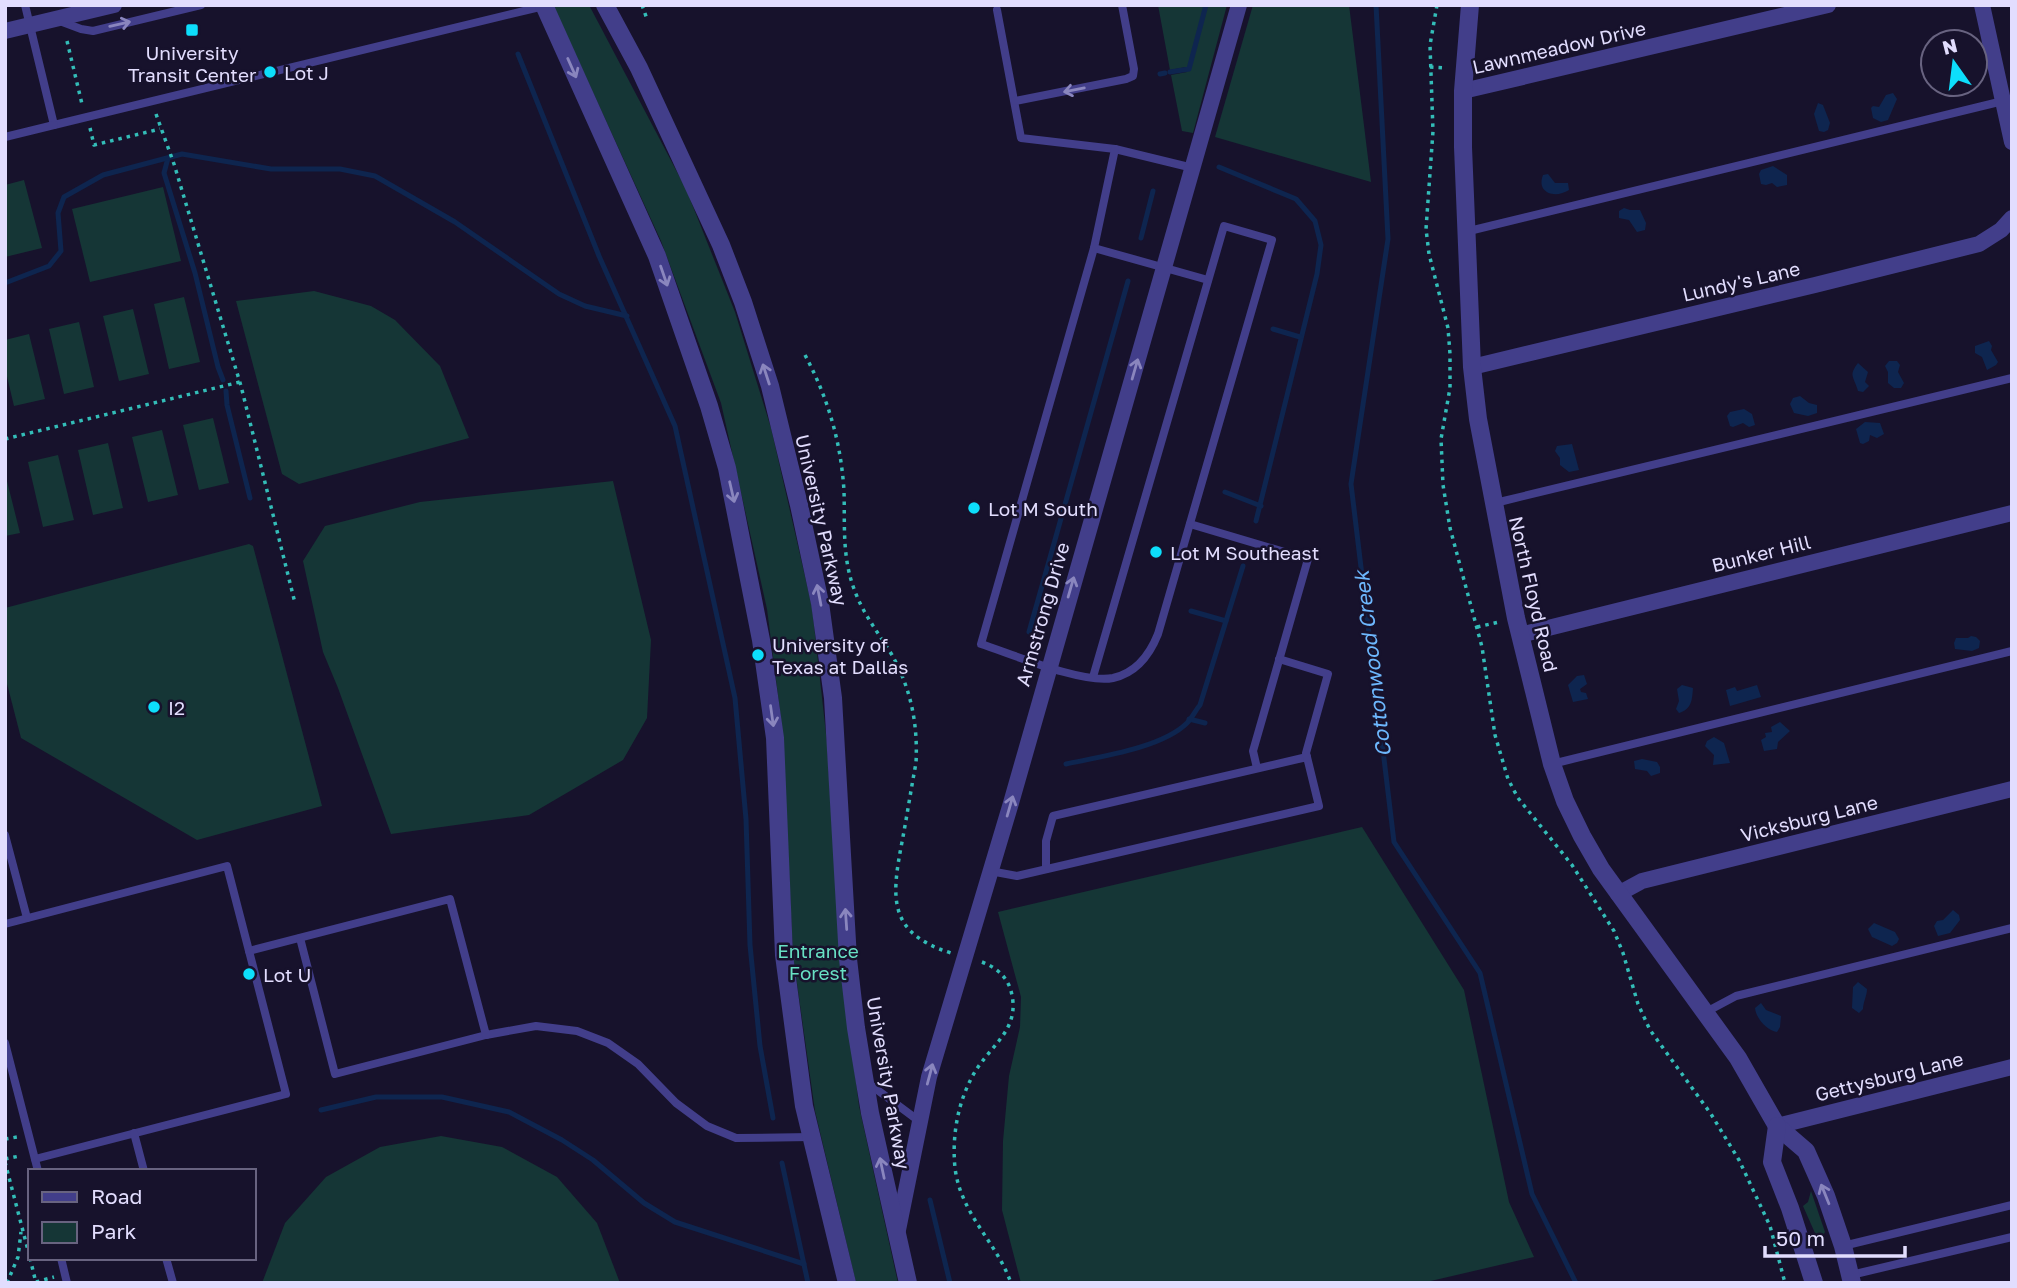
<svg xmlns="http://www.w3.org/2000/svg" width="2017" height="1288" font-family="'Golos Text',sans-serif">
	<rect width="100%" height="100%" fill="#17122c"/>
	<g fill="#153636">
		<polygon points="553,5 589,5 686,189 735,312 771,428 812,607 827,743 839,943 859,1106 898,1283 856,1283 815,1111 793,955 782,727 767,609 721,403 661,241"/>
		<polygon points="1158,5 1227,5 1193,133 1182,131 1171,75 1187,72 1186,67 1170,70"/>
		<polygon points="1253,5 1349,5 1371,182 1215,137"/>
		<polygon points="24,180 42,248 5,257 5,185"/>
		<polygon points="163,187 181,261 90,282 72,209"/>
		<polygon points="314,291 371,306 395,320 440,366 469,438 299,484 282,474 236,301"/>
		<polygon points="184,297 200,362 169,369 154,304"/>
		<polygon points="133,309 149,374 119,381 103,316"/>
		<polygon points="79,322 94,387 64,394 49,329"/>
		<polygon points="29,334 45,399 14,406 5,368 5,340"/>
		<polygon points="213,418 229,483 199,490 183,425"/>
		<polygon points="162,430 178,495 148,502 132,437"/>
		<polygon points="108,443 123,508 93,515 78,450"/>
		<polygon points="58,455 74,520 43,527 28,462"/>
		<polygon points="5,473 20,533 5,536"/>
		<polygon points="613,481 651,640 647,718 623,760 529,815 391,834 338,688 323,652 303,561 325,526 420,502"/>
		<polygon points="249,544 253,546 322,806 197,840 21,738 5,676 5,608"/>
		<polygon points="1362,827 1464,990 1509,1202 1534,1257 1422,1283 1021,1283 1002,1210 1003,1141 1009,1076 1020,1027 1021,997 998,912"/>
		<polygon points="441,1136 502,1147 557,1177 597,1223 620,1283 262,1283 285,1223 326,1177 380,1147"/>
		<polygon points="1811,1191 1825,1232 1819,1242 1803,1206 1808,1202"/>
	</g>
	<g fill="#0e254f">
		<polygon points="1893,93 1897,99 1888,120 1881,122 1873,118 1871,108 1873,106 1879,107 1886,95"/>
		<polygon points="1818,103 1823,105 1830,123 1828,130 1824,132 1819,131 1814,114"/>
		<polygon points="1773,166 1787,175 1787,185 1777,187 1772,183 1766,185 1761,184 1759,174 1761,170"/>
		<path d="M1548,174l7,9h13l1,7c-14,9 -33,3 -26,-15z"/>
		<polygon points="1624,208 1630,210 1640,210 1646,223 1645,230 1637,232 1629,220 1619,218 1619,211"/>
		<polygon points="1989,341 1992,346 1991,350 1998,362 1996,365 1987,370 1982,357 1975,353 1975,346"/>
		<polygon points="1889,361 1897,361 1900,365 1898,372 1904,383 1901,388 1894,388 1888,383 1888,372 1885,366"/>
		<path d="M1858,363l10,9 -3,10 4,4 -6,6 -5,-1c-4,-15 -10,-15 0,-28z"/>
		<polygon points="1800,396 1809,403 1817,405 1817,413 1808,416 1794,413 1790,404 1793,398"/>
		<polygon points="1744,409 1752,414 1755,425 1749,427 1743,423 1733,427 1730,426 1727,416 1730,412"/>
		<polygon points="1865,422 1880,423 1884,434 1877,438 1870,435 1869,441 1863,444 1860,443 1856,429"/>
		<polygon points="1572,444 1579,470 1569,472 1560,465 1560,458 1555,451 1557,446"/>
		<polygon points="1971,636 1976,637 1980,641 1979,648 1972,651 1955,649 1954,643 1956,638 1968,638"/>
		<polygon points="1584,675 1587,684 1580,689 1581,692 1586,693 1588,699 1573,702 1568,685 1577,676"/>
		<path d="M1682,685l11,3c-1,12 -1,21 -14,25l-3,-4 3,-8 -2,-12z"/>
		<polygon points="1757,685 1761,697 1730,706 1726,690 1735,687 1737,691"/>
		<polygon points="1780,722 1790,731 1778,742 1777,749 1764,751 1761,740 1766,737 1765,733 1772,732 1771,727"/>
		<polygon points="1714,737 1724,743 1730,763 1713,765 1714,755 1705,746 1707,741"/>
		<polygon points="1642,759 1657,762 1660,767 1660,773 1651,776 1647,771 1635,769 1634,761"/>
		<polygon points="1953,910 1959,915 1960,920 1950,933 1938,936 1934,926 1937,921 1943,920"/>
		<polygon points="1874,923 1895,932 1899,939 1897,943 1892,946 1872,937 1868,929"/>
		<path d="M1858,982l9,7c0,7 -4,13 -4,20l-4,4 -7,-5 1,-21z"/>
		<path d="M1761,1003l5,7 15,6 -1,11 -3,5c-11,-2 -21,-14 -22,-24z"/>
	</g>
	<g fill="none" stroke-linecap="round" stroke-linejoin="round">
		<g stroke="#0e254f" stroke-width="5">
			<polyline points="1376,5 1388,239 1351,484 1394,842 1480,973 1532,1194 1576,1283"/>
			<polyline points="518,54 599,256 675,426 735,698 746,819 750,945 760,1046 773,1118"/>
			<polyline points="1170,72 1189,69 1206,5"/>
			<polyline points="1160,74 1165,73"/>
			<polyline points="168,158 164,173 195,273 218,367 223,380"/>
			<polyline points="1219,167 1296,199 1315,221 1321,245 1317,274 1256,521"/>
			<polyline points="1141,238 1153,191"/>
			<polyline points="5,283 49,266 61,251 58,213 64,197 103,175 182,154 271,169 340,169 375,176 455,222 559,294 585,306 627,316"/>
			<polyline points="1273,329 1300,337"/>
			<polyline points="226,391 227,405 250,498"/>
			<polyline points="1225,492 1261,506"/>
			<polyline points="1191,611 1226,621"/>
			<polyline points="1029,632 1128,281"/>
			<polyline points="1189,719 1205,723"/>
			<path d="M1066,764c33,-7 96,-16 121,-41 5,-5 8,-12 13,-18l43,-139"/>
			<polyline points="321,1110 376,1097 442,1097 509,1112 562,1140 593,1160 644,1203 675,1222 804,1264"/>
			<polyline points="782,1163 808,1283"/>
			<polyline points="930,1200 950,1283"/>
		</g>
		<g stroke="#33bdb8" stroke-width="3.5" stroke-dasharray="3.5 5" stroke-linecap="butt">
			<polyline points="642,5 647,19"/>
			<polyline points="1437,5 1430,45 1433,131 1426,229 1429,254 1448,328 1450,354 1450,388 1441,439 1443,485 1450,528 1482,647 1495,735 1508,779 1518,798 1572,865 1614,931 1623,953 1638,1004 1650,1030 1711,1114 1739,1160 1770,1226 1785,1283"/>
			<polyline points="67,41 82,104"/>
			<polyline points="1430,67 1447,68"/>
			<polyline points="156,114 174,164 241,386 295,603"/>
			<polyline points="90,128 94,145 160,129"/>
			<path d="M805,355c23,43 36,87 39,136 1,33 -2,63 9,95 9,27 25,46 39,69 19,34 26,69 24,108 -5,26 -9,53 -14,79 -11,57 -14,91 49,111"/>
			<polyline points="5,439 240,382"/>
			<polyline points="1477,627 1499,622"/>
			<path d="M982,962c13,5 25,14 29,29 11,41 -24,55 -40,88 -14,27 -19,59 -16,89 6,47 41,73 56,115"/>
			<polyline points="5,1139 17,1137"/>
			<polyline points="5,1159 20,1156"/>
			<polyline points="5,1162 30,1258"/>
			<polyline points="30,1258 36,1283"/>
			<polyline points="36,1282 54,1277"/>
			<polyline points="7,1283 18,1257 21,1232"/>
		</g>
		<g stroke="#423e8a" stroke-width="8">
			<polyline points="25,5 54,125 544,6"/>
			<polyline points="997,10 1021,138 1115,149 1193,168"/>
			<polyline points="57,20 81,29 93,31 201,5"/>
			<polyline points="1015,101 1126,79 1133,76 1134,69 1122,5"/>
			<polyline points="5,137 54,125"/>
			<polyline points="1465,232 2003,101"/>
			<polyline points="1094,248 1208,280"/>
			<polyline points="1495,503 2012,378"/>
			<polyline points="1190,524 1308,559 1253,751 1257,768"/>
			<path d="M1093,677l131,-451 48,14 -114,394c-8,20 -22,39 -45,44 -31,6 -101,-24 -132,-34l113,-396 21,-99"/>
			<polyline points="1552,764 2012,651"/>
			<polyline points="5,835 27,918"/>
			<polyline points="1046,869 1046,841 1053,816 1307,757"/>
			<polyline points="990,871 1017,876 1319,806 1306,753 1328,674 1279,659"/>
			<polyline points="5,924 227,866 286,1094 35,1159"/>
			<polyline points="300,938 335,1074 486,1035"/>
			<polyline points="249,951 450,899 486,1035 536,1026 577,1031 608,1043 638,1064 676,1103 707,1126 736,1138 811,1137"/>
			<polyline points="1706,1012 1736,996 2012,928"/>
			<polyline points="5,1043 38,1171"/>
			<polyline points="868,1083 919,1121"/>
			<polyline points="134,1133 144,1171"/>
			<polyline points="1843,1246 2012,1205"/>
			<polyline points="61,1258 67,1283"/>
			<polyline points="166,1258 173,1283"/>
			<polyline points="1851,1275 2012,1237"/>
		</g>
		<g stroke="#423e8a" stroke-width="16">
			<polyline points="1982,5 2012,142"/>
			<polyline points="5,31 114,5"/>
			<polyline points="1463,91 1828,5"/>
			<polyline points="1472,367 1815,285 1979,244 2001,230 2012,218"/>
			<polyline points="1520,635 2012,513"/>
			<polyline points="1618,894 1642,881 2012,789"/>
			<polyline points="1777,1126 2012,1067"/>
			<polyline points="898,1230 929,1077 1011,803 1239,5"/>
		</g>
		<g stroke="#423e8a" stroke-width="18">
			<polyline points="544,5 657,256 709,406 727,468 761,640 775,738 784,955 804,1106 847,1283"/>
			<polyline points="605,5 639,68 721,245 743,302 770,386 799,505 820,603 833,698 848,959 856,1028 870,1113 908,1283"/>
			<polyline points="1470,5 1463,91 1463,147 1472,367 1478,419 1516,618 1552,764 1565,801 1582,836 1601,869 1738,1058 1777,1126 1806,1151 1826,1196 1843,1246 1852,1283"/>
			<polyline points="1777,1126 1772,1162 1790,1208 1814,1283"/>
		</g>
	</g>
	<defs><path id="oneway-shaft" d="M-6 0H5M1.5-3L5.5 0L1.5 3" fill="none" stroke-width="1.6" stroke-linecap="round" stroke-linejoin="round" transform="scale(1.75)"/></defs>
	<g stroke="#8a86be">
		<use href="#oneway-shaft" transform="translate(120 24) rotate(-13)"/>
		<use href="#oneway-shaft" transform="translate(572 68) rotate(66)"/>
		<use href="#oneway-shaft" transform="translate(1074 90) rotate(169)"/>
		<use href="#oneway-shaft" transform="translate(664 276) rotate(71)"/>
		<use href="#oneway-shaft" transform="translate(1135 369) rotate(-74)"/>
		<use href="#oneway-shaft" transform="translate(766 374) rotate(-108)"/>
		<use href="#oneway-shaft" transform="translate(732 492) rotate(77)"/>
		<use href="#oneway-shaft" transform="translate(1071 587) rotate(-74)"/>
		<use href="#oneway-shaft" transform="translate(819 595) rotate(-101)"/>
		<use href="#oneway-shaft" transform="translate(772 716) rotate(82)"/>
		<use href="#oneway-shaft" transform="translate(1010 806) rotate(-74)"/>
		<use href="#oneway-shaft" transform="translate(846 919) rotate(-94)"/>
		<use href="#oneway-shaft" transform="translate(930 1074) rotate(-75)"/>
		<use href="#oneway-shaft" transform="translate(882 1168) rotate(-102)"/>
		<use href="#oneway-shaft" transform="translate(1825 1194) rotate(-112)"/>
	</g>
	<g fill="#0ddefb" stroke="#17122c" stroke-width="2.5">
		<rect x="185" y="23" width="14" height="14" rx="3.5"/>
		<circle cx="270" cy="72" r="7"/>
		<circle cx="974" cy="508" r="7"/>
		<circle cx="1156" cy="552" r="7"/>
		<circle cx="758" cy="655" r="7"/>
		<circle cx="154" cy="707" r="7"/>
		<circle cx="249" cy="974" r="7"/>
	</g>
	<g text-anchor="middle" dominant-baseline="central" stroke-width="5" stroke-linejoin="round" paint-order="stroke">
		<g font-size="19" fill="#e2ddfe" stroke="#17122c">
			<text transform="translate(1559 47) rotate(-13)">Lawnmeadow Drive</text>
			<text transform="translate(1741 281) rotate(-13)">Lundy's Lane</text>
			<text transform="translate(822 520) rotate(77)">University Parkway</text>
			<text transform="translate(1761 553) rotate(-14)">Bunker Hill</text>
			<text transform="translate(1534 594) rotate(77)">North Floyd Road</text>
			<text transform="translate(1042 614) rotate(-74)">Armstrong Drive</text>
			<text transform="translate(1809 818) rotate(-14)">Vicksburg Lane</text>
			<text transform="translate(1889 1076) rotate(-14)">Gettysburg Lane</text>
			<text transform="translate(889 1083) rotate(80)">University Parkway</text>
		</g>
		<g font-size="19" fill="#e2ddfe" stroke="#17122c" text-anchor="start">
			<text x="192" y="52" text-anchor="middle">University<tspan x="192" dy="22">Transit Center</tspan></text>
			<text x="284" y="72">Lot J</text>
			<text x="988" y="508">Lot M South</text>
			<text x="1170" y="552">Lot M Southeast</text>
			<text x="772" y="644">University of<tspan x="772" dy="22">Texas at Dallas</tspan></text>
			<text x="168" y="707">I2</text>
			<text x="263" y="974">Lot U</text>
		</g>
		<g font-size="19" fill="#68e0c4" stroke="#17122c">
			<text x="818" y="950">Entrance<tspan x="818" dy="22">Forest</tspan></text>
		</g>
		<g font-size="21" font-style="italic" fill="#6db7fd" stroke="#17122c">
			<text transform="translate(1372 664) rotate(-97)">Cottonwood Creek</text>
		</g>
	</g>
	<rect width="2017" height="1288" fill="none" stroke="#e2ddfe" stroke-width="14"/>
	<rect x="28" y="1169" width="228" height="91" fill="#17122c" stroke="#686380" stroke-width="2"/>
	<rect x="42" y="1192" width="35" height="10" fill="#423e8a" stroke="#686380" stroke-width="2"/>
	<text x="91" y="1204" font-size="21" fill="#e2ddfe">Road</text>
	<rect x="42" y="1222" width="35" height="21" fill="#153636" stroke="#686380" stroke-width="2"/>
	<text x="91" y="1239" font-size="21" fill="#e2ddfe">Park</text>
	<g transform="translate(1954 63) rotate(346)"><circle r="33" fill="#17122c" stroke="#686380" stroke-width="2"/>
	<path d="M0-5L12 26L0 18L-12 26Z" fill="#0ddefb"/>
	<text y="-10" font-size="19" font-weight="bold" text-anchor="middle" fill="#e2ddfe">N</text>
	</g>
	<path d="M1765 1246v10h140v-10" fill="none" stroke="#e2ddfe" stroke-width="3.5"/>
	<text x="1776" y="1246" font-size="21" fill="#e2ddfe" stroke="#17122c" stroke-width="5" paint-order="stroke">50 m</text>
</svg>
